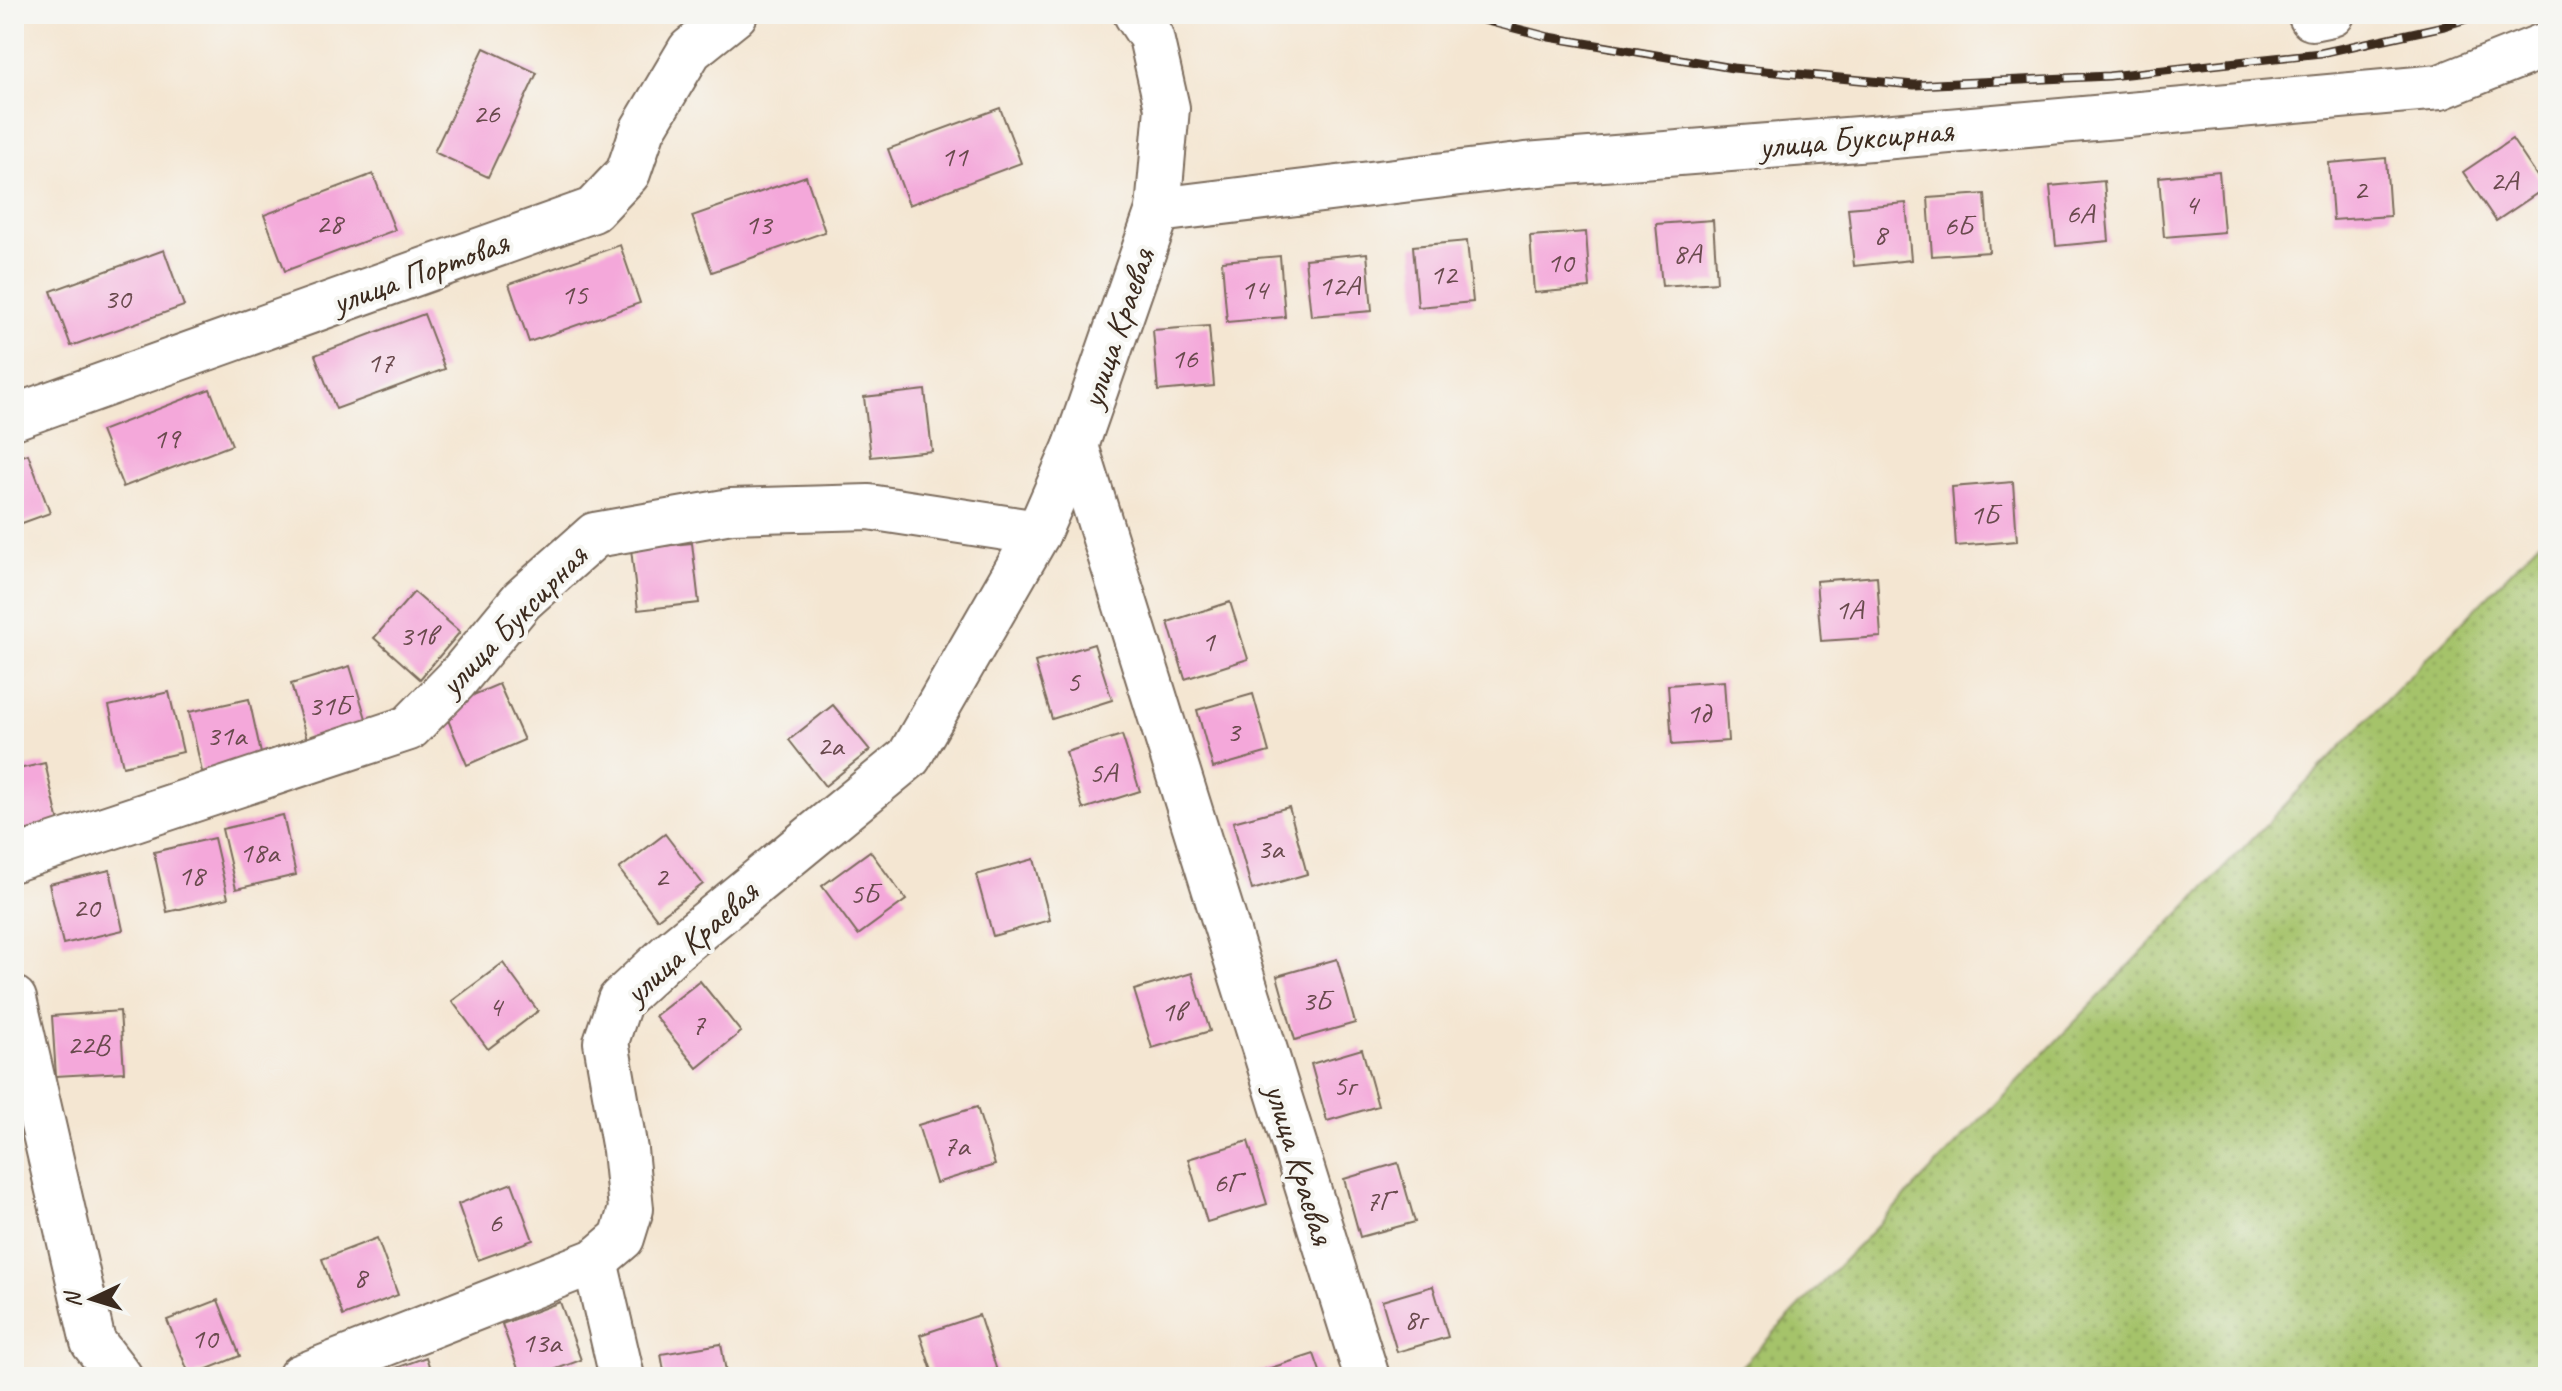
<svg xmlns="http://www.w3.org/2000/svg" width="2562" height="1391" font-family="Caveat,sans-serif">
	<defs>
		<pattern id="grass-dots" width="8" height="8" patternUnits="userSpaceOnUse" patternTransform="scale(2)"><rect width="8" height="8" fill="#a5c36b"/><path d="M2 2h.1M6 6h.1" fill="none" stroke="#889f57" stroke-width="1.8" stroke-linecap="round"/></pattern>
	</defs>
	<rect width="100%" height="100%" fill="#f6f6f2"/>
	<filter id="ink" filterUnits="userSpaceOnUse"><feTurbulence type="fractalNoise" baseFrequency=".0125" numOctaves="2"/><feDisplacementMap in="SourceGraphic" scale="16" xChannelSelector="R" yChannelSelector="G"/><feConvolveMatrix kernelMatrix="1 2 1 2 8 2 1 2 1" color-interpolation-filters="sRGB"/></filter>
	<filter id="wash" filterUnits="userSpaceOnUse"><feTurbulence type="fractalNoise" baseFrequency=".006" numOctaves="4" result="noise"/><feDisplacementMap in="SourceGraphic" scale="32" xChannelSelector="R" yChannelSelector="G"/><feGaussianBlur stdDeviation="1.8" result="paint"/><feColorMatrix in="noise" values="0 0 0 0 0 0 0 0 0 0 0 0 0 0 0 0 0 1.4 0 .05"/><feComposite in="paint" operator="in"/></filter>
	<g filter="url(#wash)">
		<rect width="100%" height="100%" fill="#f4e6d2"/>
		<polygon fill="url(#grass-dots)" stroke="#707644" stroke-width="2" points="2548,533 2548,1377 1731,1377"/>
		<g id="blocks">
			<g fill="#f4a8da">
				<polygon points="484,48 537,73 488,177 434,152"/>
				<polygon points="1000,108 1021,163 909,205 888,149"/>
				<polygon points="2512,139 2545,188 2496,221 2463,172"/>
				<polygon points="2386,158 2390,216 2333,220 2329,163"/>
				<polygon points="2219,171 2224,232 2164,237 2159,177"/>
				<polygon points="373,174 395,230 285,271 264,215"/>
				<polygon points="806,176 825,232 712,272 692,216"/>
				<polygon points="2104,181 2109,241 2056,246 2050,186"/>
				<polygon points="1985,194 1989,252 1932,256 1928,198"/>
				<polygon points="1906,203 1911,260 1854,266 1848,208"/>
				<polygon points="1713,220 1717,282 1662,286 1656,224"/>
				<polygon points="1586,232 1590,288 1534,293 1530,236"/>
				<polygon points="1467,241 1473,302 1418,307 1413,246"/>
				<polygon points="620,245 640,303 529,342 509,284"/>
				<polygon points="164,250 184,306 71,346 51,291"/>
				<polygon points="1367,253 1372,311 1311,316 1305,259"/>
				<polygon points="1280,256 1285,317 1227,322 1222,261"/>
				<polygon points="424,314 445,369 336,409 315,355"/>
				<polygon points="1209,326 1214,386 1158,391 1153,330"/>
				<polygon points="210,389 232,445 123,487 101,431"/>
				<polygon points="925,390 932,451 871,457 864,397"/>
				<polygon points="28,454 50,513 14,526 14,459"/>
				<polygon points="2013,482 2017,541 1956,546 1952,487"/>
				<polygon points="692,543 699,603 638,610 631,549"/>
				<polygon points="1877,576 1881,637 1821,641 1816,581"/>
				<polygon points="414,592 460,632 420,679 374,638"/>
				<polygon points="1230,602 1248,659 1185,679 1168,622"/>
				<polygon points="1094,644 1112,700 1052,719 1035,662"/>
				<polygon points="350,666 368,725 308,743 291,684"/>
				<polygon points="1724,681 1728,741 1672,745 1668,685"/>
				<polygon points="499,684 524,740 467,765 443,708"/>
				<polygon points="169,692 183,752 123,766 109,706"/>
				<polygon points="1253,694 1269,752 1213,768 1197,710"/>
				<polygon points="249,699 262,758 202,772 189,712"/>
				<polygon points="833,705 870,750 825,786 789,740"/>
				<polygon points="1122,735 1140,791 1083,809 1066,752"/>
				<polygon points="45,763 59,823 14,833 14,770"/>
				<polygon points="1289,807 1307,874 1252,890 1233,822"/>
				<polygon points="283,815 296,875 236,889 222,829"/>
				<polygon points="665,834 703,884 657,919 619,869"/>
				<polygon points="214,838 228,898 167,912 154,852"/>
				<polygon points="870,851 906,900 858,935 822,886"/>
				<polygon points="1034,859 1050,920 993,936 976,875"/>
				<polygon points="110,870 123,930 63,944 49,884"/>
				<polygon points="1337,959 1355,1023 1295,1040 1277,976"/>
				<polygon points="503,963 538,1011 488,1049 452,1001"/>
				<polygon points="1192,973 1210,1031 1152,1048 1134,990"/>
				<polygon points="700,981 741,1032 697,1068 655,1016"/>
				<polygon points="120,1011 124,1072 56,1076 52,1016"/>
				<polygon points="1362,1049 1378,1106 1327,1121 1311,1064"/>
				<polygon points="977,1107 995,1165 936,1183 918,1125"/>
				<polygon points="1248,1141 1267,1204 1207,1222 1188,1159"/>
				<polygon points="1398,1163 1415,1222 1360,1237 1344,1179"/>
				<polygon points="512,1183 533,1240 478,1260 458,1204"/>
				<polygon points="377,1238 398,1295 343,1316 322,1259"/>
				<polygon points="1433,1286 1448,1337 1397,1352 1382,1301"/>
				<polygon points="218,1300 240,1356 190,1376 167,1320"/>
				<polygon points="560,1302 581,1360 535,1377 521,1377 502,1324"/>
				<polygon points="979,1315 998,1374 987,1377 934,1377 920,1335"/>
				<polygon points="721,1344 727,1377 665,1377 661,1354"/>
				<polygon points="1314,1354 1322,1377 1253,1377 1252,1374"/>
				<polygon points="426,1357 433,1377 372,1377"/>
			</g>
		</g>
	</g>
	<g filter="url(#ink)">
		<use href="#blocks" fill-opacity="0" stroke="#7c6c5d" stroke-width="2"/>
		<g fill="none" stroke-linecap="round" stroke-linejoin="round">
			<defs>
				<g id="minor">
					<polyline points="2310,14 2312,18 2332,14"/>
					<polyline points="1158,210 1526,165 1871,138 2440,87 2548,44"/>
					<polyline points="14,417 593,210 628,173 643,129 690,50 735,14"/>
					<polyline points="1076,446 1367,1377"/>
					<polyline points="14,859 409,728 456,680 522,600 595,535 731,511 869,507 1038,533"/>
					<polyline points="14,999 93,1342 120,1377"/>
					<polyline points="595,1261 622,1377"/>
					<polyline points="300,1377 595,1261 622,1238 631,1209 625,1150 606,1042 620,1000 674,950 909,757 1038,533 1076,446 1158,210 1167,108 1151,37 1136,14"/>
				</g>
			</defs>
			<use href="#minor" stroke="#7c6c5d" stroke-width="48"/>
			<use href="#minor" stroke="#fff" stroke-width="44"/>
			<defs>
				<polyline id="rail" points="1460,14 1549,37 1733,68 1914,85 2109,76 2321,53 2444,26 2482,14"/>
			</defs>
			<use href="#rail" stroke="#3b2a1e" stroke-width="9"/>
			<use href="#rail" stroke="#f6f6f2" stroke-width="6" stroke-dasharray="18" stroke-linecap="butt"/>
		</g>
	</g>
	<g text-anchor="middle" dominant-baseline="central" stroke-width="8" stroke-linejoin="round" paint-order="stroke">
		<g font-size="30" fill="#694a4d">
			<text x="486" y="113">26</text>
			<text x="954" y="156">11</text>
			<text x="2504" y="180">2А</text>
			<text x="2360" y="189">2</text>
			<text x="2191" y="204">4</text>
			<text x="2080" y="213">6А</text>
			<text x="329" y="223">28</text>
			<text x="758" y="224">13</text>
			<text x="1958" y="225">6Б</text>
			<text x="1880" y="234">8</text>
			<text x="1687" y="253">8А</text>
			<text x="1560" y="262">10</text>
			<text x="1443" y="274">12</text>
			<text x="1339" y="285">12А</text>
			<text x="1254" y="289">14</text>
			<text x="574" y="294">15</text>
			<text x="117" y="298">30</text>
			<text x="1184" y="358">16</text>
			<text x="380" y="362">17</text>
			<text x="166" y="438">19</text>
			<text x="1984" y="514">1Б</text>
			<text x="1849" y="609">1А</text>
			<text x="417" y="635">31в</text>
			<text x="1208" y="641">1</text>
			<text x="1073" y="681">5</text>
			<text x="329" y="705">31Б</text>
			<text x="1698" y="713">1д</text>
			<text x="1233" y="731">3</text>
			<text x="226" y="735">31а</text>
			<text x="830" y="745">2а</text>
			<text x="1103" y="772">5А</text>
			<text x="1270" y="848">3а</text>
			<text x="259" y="852">18а</text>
			<text x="191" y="875">18</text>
			<text x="661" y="876">2</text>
			<text x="864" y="893">5Б</text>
			<text x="86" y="907">20</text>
			<text x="1316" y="1000">3Б</text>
			<text x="495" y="1006">4</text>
			<text x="1172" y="1011">1в</text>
			<text x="698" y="1024">7</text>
			<text x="88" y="1044">22В</text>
			<text x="1344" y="1085">5г</text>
			<text x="956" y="1145">7а</text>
			<text x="1227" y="1182">6Г</text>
			<text x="1379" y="1200">7Г</text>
			<text x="495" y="1222">6</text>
			<text x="360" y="1277">8</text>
			<text x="1415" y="1319">8г</text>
			<text x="204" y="1338">10</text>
			<text x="541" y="1342">13а</text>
		</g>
		<g font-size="34" fill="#3b2a1e" stroke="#f6f6f2">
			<text transform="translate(1856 138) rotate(-5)">улица Буксирная</text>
			<text transform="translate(420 272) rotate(-20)">улица Портовая</text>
			<text transform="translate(1117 328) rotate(-71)">улица Краевая</text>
			<text transform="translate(513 620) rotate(-46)">улица Буксирная</text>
			<text transform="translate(691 942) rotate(-42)">улица Краевая</text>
			<text transform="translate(1300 1164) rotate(73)">улица Краевая</text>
		</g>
	</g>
	<rect width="2562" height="1391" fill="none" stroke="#f6f6f2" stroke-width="48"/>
	<g transform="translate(92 1299) rotate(266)" stroke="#f6f6f2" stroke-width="6" paint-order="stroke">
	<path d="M0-6L14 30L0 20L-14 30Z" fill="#3b2a1e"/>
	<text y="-12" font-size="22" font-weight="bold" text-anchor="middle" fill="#3b2a1e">N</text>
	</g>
</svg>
